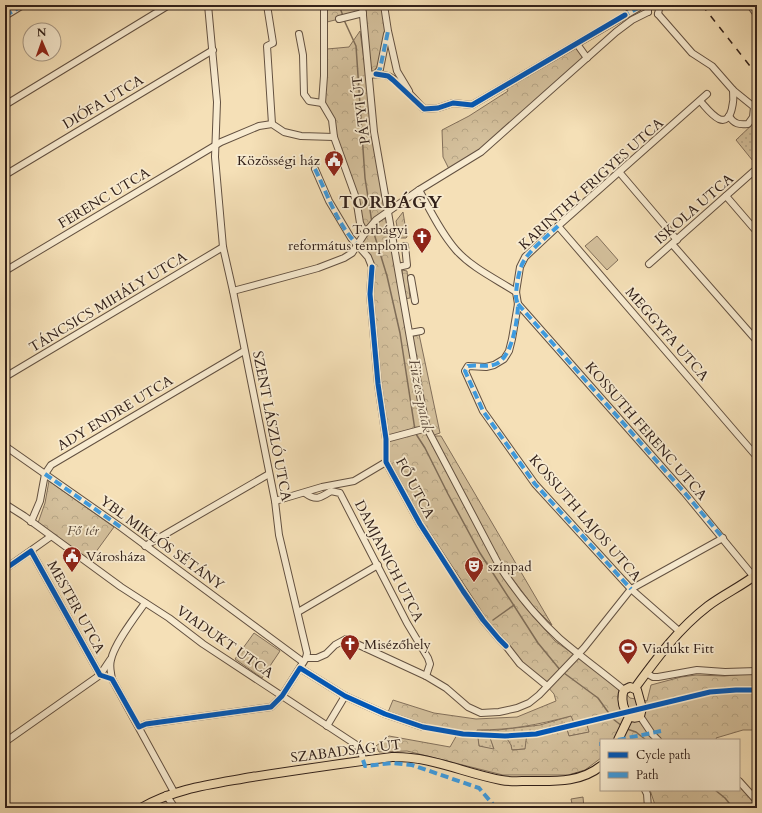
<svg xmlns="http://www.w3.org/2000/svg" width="762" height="813" font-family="Cardo,serif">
	<defs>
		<pattern id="grass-dots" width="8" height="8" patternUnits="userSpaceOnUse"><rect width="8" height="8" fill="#d4c09c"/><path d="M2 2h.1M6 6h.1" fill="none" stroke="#b6a586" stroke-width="1.8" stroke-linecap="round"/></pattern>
		<pattern id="forest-crowns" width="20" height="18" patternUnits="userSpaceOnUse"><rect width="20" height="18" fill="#d4c09c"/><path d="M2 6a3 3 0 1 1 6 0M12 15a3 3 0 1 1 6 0" fill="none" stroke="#b6a586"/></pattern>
	</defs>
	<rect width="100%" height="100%" fill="#f5e0b7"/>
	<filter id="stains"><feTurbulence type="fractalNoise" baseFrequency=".005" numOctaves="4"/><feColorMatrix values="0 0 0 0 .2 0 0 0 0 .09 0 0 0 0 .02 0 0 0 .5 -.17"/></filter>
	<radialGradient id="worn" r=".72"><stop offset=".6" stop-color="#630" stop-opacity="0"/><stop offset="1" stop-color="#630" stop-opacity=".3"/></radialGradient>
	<g fill="url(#grass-dots)" stroke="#83705b">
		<polygon points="757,120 757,166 736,140"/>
		<polygon points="571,716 587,725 590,732 569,736 565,724 525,749 511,750 511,745 490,735 494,750 479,746 476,730 498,730 540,725"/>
	</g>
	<g fill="url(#forest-crowns)" stroke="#83705b" fill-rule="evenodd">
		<polygon points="324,5 384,5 387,20 380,69 369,75 363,13 323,23"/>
		<path d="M360,31l25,182 3,-2 30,192 8,30 72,135 26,38 31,35 67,48 8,9 17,3 4,-16 30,-8 15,-2 28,1 33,-3v57h-14l-27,8 1,2h-116v18l-16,12 -17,5h-65l-96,-24 -28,1 -3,-6 13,-10 61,11 8,-14 -42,-8 -30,-8 7,-17 41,13 42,6 41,-2 39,-16 -2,-7 -7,-8 -27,-22 -57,-73 -77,-129 -15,-168 1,-27 -14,-22 22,-28 -18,12 -37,-126 2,-54 22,-2zM571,716l5,11 11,-2 2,7 -20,4 -4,-13 -38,10 -2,16 -13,1 -1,-5 -7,-11 -15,1 5,14 -15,-3 -2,-16c34,0 60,-5 94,-14z"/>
		<polygon points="577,44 587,58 481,152 450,171 443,157 442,130 469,116 508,91 505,86"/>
		<polygon points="403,212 407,237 406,238 399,238 396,221"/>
		<polygon points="402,270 407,271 410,298 404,299"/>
		<polygon points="419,334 440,433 431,436 417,378 412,335"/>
		<polygon points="433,436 441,436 552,625 534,607 502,565"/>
		<polygon points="49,481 114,527 90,560 38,523 45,503"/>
		<polygon points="254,633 280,651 262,678 235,659"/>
		<polygon points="739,782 757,808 656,808 650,790 739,790"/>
		<polygon points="583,797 584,808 573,808 571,799"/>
	</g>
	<polygon fill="#d4c09c" stroke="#83705b" points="597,236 618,260 607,270 585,246"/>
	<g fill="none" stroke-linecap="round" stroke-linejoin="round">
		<g stroke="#7f6d58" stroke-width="1.5">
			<polyline points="339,5 343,16"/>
			<polyline points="344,20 356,46 365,178 372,223"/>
			<polyline points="372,227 387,276 400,333 415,430"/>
			<polyline points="416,434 425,448 448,494 480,553 538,643 561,671"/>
			<polyline points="493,620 514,605"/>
			<polyline points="564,673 598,698 613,719 622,726"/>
			<polyline points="627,729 636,732 646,740"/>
			<polyline points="715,790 725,798 733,808"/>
		</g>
		<defs>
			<g id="minor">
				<polyline points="267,5 273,43 267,46 272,124"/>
				<polyline points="324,5 324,76 322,103 332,120 334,137 356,198 360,223 365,233"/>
				<path d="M362,5l12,127 47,269 6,27 4,8 69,131c17,26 36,50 59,71 21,18 43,34 65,52"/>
				<polyline points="384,5 388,31 397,71 409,91"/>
				<polyline points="657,5 659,9 658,14"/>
				<polyline points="750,5 757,15"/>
				<polyline points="648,12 648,8 650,5"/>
				<path d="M658,14l34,39 20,13 21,24 21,17 -1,10 -5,7c-9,1 -14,0 -19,-8"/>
				<polyline points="5,16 23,5"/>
				<polyline points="339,19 363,13"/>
				<polyline points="299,34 303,55 304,94 309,101 322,103"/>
				<polyline points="577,44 587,58"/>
				<polyline points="376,74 380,69 387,34"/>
				<path d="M369,75c6,-1 13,-1 19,1 12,5 27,24 36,33l14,-1 15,-5 19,2 166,-97"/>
				<path d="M700,101c5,5 11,14 19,18 14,6 15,-21 14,-29"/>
				<polyline points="5,105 169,5"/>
				<polyline points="315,169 329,201 351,238 368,257 372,267 370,294 378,384 386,439 386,462 420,524 483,620 499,639 506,646 520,664 547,686"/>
				<polyline points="620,173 677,240"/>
				<polyline points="5,175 213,50"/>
				<path d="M419,190c11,20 22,43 37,60 16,18 40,29 60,42"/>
				<polyline points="726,196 757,232"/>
				<polyline points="558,226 757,457"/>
				<polyline points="672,244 757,341"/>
				<polyline points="649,264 754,171"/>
				<polyline points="398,267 407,265 405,246"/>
				<polyline points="5,271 221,142 259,126 272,124 284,132 301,136 334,137"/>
				<polyline points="411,278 415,301"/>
				<polyline points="233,291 318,268 344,258 352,253 365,233 376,220 419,190 481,152 616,32 632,20 648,12"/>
				<polyline points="518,304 684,492 754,577"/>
				<polyline points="410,333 421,331"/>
				<polyline points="5,377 223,247"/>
				<polyline points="386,439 427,428"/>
				<polyline points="5,446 122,528 303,662"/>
				<path d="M305,493c11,8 15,5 26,-2l9,2 67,130 21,35 2,6 -4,12"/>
				<polyline points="275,501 322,487 354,481 386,462"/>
				<polyline points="5,504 24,516 121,587 169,618 203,644 355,744 361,750 363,760"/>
				<polyline points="31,522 40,501 45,474 51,465 244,351"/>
				<polyline points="145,546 269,474"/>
				<polyline points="31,551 100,675"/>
				<polyline points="5,569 50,537"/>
				<path d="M145,603c-10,14 -31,41 -34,57 -2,7 0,12 1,19l62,113"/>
				<polyline points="298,612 378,565"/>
				<polyline points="679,631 631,589 535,484 483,411 465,371 468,366 486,367 494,365 504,359 509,351 512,339 518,304 516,292 520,267 525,257 558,226 707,94"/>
				<polyline points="306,658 317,658 326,654 335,645 346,639 426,676 446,688 468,707 481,713 499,712 517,708 529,703 539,695 584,648 631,589 723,538"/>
				<polyline points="300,668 345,696 385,714 423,727"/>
				<polyline points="646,673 653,677 658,677 697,670 725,672 757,671"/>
				<polyline points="640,716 652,734 658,740"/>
				<polyline points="327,726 345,696"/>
				<polyline points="139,727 146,724 271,707 282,696 306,658 307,653 279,535 275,501 233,291 223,247 215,157 217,102 208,5"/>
				<polyline points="5,742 100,675 110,660"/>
				<polyline points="739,781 757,801"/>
				<polyline points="645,790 647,794 648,808"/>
				<polyline points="166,795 175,808"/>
			</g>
			<g id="major">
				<path d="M630,687l7,3 5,18 -2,8c-14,8 -21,-16 -16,-26z"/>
				<path d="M635,688c22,-30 43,-59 73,-82 16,-12 34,-20 49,-32"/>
				<polyline points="618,740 629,717"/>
				<path d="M141,808c34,-20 73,-24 111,-31 46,-7 93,-14 140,-20 38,-1 72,16 109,23 9,2 19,1 28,1 25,0 51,2 72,-15"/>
			</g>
		</defs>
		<use href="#minor" stroke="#635141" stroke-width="8"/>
		<use href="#major" stroke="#32211a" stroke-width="10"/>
		<use href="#minor" stroke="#f8ebd0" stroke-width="6"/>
		<use href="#major" stroke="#f5e0b7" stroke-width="8"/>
		<polyline stroke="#32211a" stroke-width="1.5" stroke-dasharray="7 7" stroke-linecap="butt" points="702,5 757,75"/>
		<g stroke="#3e9bdf" stroke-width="4" stroke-dasharray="8 4" stroke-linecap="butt">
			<polyline points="5,16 23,5"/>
			<polyline points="622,17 638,8"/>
			<polyline points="376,74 380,69 388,31"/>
			<path d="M315,169c13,26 22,56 43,76"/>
			<path d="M558,226c-11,11 -32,26 -37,41 -3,8 -5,22 -5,30 0,3 2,6 2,9 -1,17 -6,51 -22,58 -10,4 -18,0 -28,2l-3,5 18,40 52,73 96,105"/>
			<polyline points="518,304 684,492 723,538"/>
			<polyline points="45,474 122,528"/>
			<polyline points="618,740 661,731"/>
			<polyline points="599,744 601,744"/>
			<polyline points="363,760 365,766 393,763 412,765 479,788 496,808"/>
		</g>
		<defs>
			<g id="cycleway">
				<polyline points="376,74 388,76 393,80 424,109 438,108 453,103 472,105 625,15"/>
				<polyline points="372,267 370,294 378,384 386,439 386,462 420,524 463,591 483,620 499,639 506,646"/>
				<polyline points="5,569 31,551 100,675 112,679 139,727 146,724 271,707 282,696 300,668 345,696 385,714 423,727 463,734 505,736 536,734 710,692 736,690 757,690"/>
			</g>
		</defs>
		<use href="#cycleway" stroke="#f8ebd0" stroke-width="8"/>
		<use href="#cycleway" stroke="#0057b8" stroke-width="5"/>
	</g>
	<defs>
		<symbol id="civic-pin" viewBox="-11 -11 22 30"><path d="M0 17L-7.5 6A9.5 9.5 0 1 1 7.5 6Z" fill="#8f2418" stroke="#f8ebd0"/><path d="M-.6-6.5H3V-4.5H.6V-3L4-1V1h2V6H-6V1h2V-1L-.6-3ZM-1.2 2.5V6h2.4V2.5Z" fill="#fff"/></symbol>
		<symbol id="church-pin" viewBox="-11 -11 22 30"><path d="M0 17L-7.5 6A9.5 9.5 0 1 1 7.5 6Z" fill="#8f2418" stroke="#f8ebd0"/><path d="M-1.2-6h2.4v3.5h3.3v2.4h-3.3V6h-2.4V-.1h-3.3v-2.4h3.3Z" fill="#fff"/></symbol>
		<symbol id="theatre-pin" viewBox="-11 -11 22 30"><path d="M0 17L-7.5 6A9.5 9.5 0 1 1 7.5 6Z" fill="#8f2418" stroke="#f8ebd0"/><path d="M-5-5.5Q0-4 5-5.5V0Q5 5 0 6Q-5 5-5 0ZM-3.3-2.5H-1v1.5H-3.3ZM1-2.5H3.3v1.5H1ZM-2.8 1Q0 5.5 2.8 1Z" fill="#fff"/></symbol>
		<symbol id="stadium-pin" viewBox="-11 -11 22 30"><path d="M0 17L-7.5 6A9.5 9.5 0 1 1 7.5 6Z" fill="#8f2418" stroke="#f8ebd0"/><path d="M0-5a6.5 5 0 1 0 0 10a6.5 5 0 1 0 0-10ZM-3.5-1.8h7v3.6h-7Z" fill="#fff"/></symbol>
	</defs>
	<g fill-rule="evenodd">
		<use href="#civic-pin" x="323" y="149" width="22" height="30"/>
		<use href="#church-pin" x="411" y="226" width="22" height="30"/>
		<use href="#civic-pin" x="61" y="545" width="22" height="30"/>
		<use href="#theatre-pin" x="463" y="555" width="22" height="30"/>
		<use href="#church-pin" x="339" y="633" width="22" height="30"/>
		<use href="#stadium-pin" x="617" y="637" width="22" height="30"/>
	</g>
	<g text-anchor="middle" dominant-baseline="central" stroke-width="3.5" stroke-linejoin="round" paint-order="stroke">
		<g font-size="14" fill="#32211a" stroke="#f8ebd0">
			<text transform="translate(103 102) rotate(-31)">DIÓFA UTCA</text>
			<text transform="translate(361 110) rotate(-97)">PÁTYI ÚT</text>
			<text transform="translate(591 184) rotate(-42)">KARINTHY FRIGYES UTCA</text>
			<text transform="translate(104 198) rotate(-31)">FERENC UTCA</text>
			<text transform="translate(694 209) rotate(-41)">ISKOLA UTCA</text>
			<text transform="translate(108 302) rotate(-31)">TÁNCSICS MIHÁLY UTCA</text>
			<text transform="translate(667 334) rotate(49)">MEGGYFA UTCA</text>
			<text transform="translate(115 413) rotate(-31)">ADY ENDRE UTCA</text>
			<text transform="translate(272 426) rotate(79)">SZENT LÁSZLÓ UTCA</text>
			<text transform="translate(646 431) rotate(49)">KOSSUTH FERENC UTCA</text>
			<text transform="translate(415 488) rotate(62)">FŐ UTCA</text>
			<text transform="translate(585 518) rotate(49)">KOSSUTH LAJOS UTCA</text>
			<text transform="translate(162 543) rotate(36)">YBL MIKLÓS SÉTÁNY</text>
			<text transform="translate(389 561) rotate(63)">DAMJANICH UTCA</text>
			<text transform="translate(76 607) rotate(61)">MESTER UTCA</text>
			<text transform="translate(225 642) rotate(35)">VIADUKT UTCA</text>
			<text transform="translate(346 751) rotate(-7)">SZABADSÁG ÚT</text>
		</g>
		<g font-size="14" fill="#32211a" stroke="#f8ebd0" text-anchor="start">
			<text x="320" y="160" text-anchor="end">Közösségi ház</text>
			<text x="408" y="229" text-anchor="end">Torbágyi<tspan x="408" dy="16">református templom</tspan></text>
			<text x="86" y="556">Városháza</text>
			<text x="488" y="566">színpad</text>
			<text x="364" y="644">Misézőhely</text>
			<text x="642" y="648">Viadukt Fitt</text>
		</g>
		<g font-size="14" font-style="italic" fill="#5a493a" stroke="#f8ebd0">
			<text x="83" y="530">Fő tér</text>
		</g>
		<g font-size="15" font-style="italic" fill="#5f4d3e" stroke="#f8ebd0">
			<text transform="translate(421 396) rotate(79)">Füzes-patak</text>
		</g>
		<g font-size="18" font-weight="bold" letter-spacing="1" fill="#32211a" stroke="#f8ebd0">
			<text x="391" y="202">TORBÁGY</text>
		</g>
	</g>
	<rect width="762" height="813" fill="none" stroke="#f5e0b7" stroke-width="20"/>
	<rect x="6" y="6" width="750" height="801" fill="none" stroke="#32211a" stroke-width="2"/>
	<rect x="10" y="10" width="742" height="793" fill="none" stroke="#32211a"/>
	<rect x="600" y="739" width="140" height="52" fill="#f8ebd0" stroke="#a99a87"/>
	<rect x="608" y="752" width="20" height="6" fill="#0057b8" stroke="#a99a87"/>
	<text x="636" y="759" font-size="12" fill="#32211a">Cycle path</text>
	<rect x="608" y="772" width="20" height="6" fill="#3e9bdf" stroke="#a99a87"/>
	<text x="636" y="779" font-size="12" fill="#32211a">Path</text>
	<g transform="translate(42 42) rotate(358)"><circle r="19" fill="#f8ebd0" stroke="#a99a87"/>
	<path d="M0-3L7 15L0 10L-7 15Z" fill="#8f2418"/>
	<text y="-6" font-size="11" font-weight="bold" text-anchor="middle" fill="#32211a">N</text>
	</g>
	<rect width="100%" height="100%" filter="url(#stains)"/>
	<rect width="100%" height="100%" fill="url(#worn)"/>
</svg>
